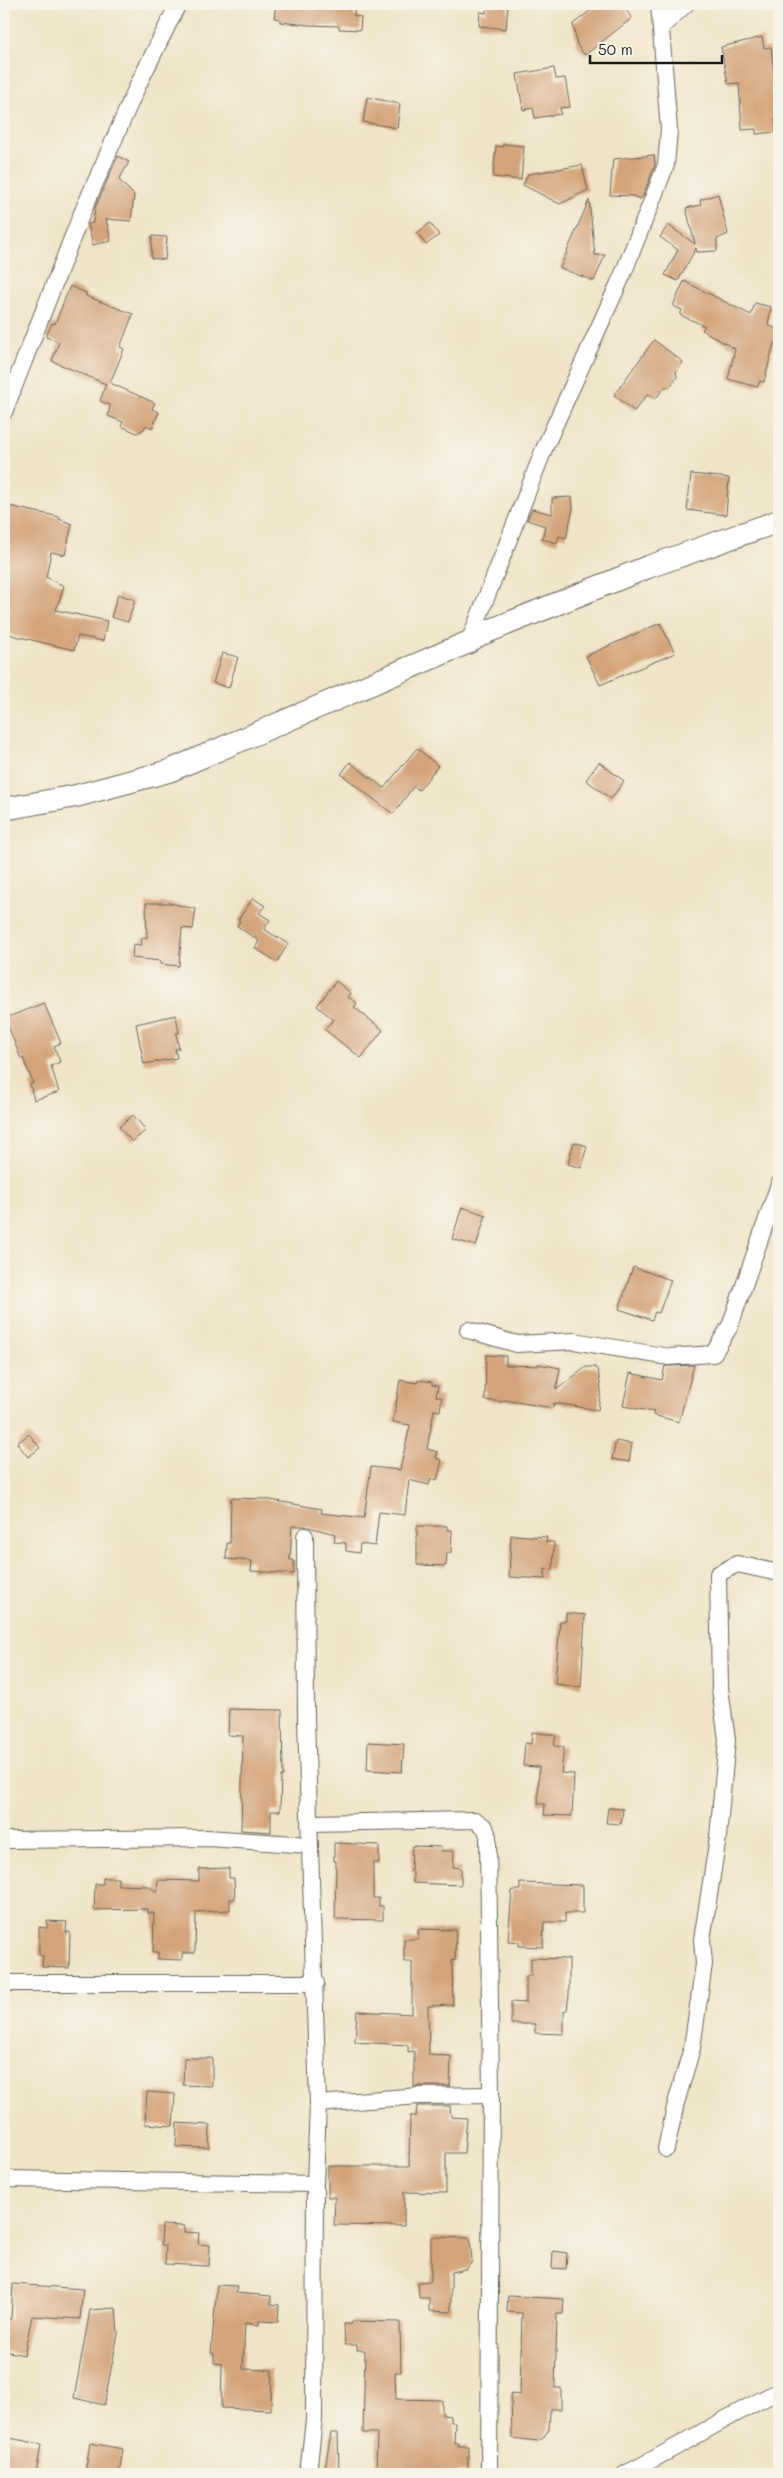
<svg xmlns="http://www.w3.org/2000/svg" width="783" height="2478" font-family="Mali,sans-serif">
	<rect width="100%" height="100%" fill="#f7f3e8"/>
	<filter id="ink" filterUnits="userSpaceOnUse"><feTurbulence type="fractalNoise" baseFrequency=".02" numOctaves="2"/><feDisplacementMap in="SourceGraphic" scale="10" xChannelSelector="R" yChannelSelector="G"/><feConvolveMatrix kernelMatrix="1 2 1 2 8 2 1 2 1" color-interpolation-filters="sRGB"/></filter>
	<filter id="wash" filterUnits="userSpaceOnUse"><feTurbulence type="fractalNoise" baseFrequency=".0096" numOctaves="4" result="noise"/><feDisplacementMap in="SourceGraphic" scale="20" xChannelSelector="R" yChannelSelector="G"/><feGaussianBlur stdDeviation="1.12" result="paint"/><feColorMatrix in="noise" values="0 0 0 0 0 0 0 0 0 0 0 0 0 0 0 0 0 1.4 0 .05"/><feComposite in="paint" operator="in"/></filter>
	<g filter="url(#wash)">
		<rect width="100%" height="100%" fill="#efe4c7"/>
		<g id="blocks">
			<g fill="#d4a57b">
				<polygon points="276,4 355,4 354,16 361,17 360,30 339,29 339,26 308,25 280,22 280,19 274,18"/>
				<polygon points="487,4 508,5 506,29 479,26 480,12 486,13"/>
				<polygon points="599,4 621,4 632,18 585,55 577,45 573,24"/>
				<polygon points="762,37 764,48 771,47 779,119 775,119 776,132 756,134 756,129 742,130 739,83 728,84 721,47"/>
				<polygon points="554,68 556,79 565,78 570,107 560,108 561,114 535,118 533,108 523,110 517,74"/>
				<polygon points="367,97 400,104 397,128 363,122"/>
				<polygon points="503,144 524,146 521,180 493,177 496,146 503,147"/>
				<polygon points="654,155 655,165 643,196 640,199 633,196 610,195 613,159"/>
				<polygon points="118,156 129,162 119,180 134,195 131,221 106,219 111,241 93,245 88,224 93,223 95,208"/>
				<polygon points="582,165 588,190 560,204 523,185 528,174"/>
				<polygon points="718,194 728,234 717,239 717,251 697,252 696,248 678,281 665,275 678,250 660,237 668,225 695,244 686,208 701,205 700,200"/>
				<polygon points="589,200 595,255 605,255 594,281 560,268"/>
				<polygon points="430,223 439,235 426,245 417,233"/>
				<polygon points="152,236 167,237 165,260 151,258"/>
				<polygon points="684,281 751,315 755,303 771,307 768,325 779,330 779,345 774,343 764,382 760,381 757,387 728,379 735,349 702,330 705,326 680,315 682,310 673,306"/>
				<polygon points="70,286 86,293 86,296 133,314 120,347 124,349 110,383 155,403 152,409 159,412 152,428 146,425 144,429 137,433 121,426 123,422 108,416 110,405 100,401 106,384 52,361 59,342 46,337 52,323 55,324"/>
				<polygon points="654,340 683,362 676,372 677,377 670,387 665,387 656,398 648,394 634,411 614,395"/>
				<polygon points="691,474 729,478 726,515 687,510"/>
				<polygon points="572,497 573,509 566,538 559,536 557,543 542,539 545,526 527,520 532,509 552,514 552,498"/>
				<polygon points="4,505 60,517 59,519 72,524 65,555 51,552 46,577 64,586 56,610 107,621 103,641 78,636 74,650 15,636 4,631"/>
				<polygon points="118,594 135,600 128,622 111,617"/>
				<polygon points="660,623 675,653 600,685 586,656"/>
				<polygon points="222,653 238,657 229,688 213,683"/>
				<polygon points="417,748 438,766 419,790 414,786 393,814 341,774 350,762 384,788"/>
				<polygon points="599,762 624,781 611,799 586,780"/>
				<polygon points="253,898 265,906 259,913 270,920 264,929 288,944 277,962 255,948 259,941 237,926 240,921 238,920"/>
				<polygon points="146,903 169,903 196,909 193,929 182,928 179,966 160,964 161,961 132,958 133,944 141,945 142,937 147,938"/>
				<polygon points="336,981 351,993 348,997 357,1003 354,1007 383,1030 361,1058 324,1029 334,1020 317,1006"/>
				<polygon points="44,1003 61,1043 54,1046 60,1062 51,1066 59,1092 34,1100 30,1084 33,1083 23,1058 21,1059 5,1018"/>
				<polygon points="176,1015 179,1033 176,1033 179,1049 175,1049 177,1058 144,1064 136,1024"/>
				<polygon points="133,1115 146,1130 132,1142 119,1127"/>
				<polygon points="574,1142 587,1146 581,1168 568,1164"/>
				<polygon points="462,1207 486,1215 476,1246 452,1239"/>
				<polygon points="633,1267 671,1280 659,1313 655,1312 652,1320 619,1309"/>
				<polygon points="486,1355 506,1356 506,1365 538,1366 538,1364 560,1368 556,1390 586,1367 595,1367 598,1371 601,1389 598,1410 554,1403 553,1408 504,1400 504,1402 485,1400"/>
				<polygon points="694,1365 679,1422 653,1415 654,1412 623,1406 630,1373 662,1380 665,1366"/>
				<polygon points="400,1380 417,1383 418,1380 432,1382 432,1385 438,1386 436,1396 442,1397 440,1411 434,1410 427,1449 438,1452 436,1458 442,1460 437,1480 431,1478 429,1485 409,1480 405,1515 379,1512 375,1546 360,1544 359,1553 346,1551 346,1543 334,1542 335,1534 305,1526 292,1526 290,1560 294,1560 294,1574 251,1571 252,1561 226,1559 227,1543 230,1543 231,1498 265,1499 322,1509 321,1513 364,1518 371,1467 400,1470 410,1425 393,1422"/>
				<polygon points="29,1434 40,1448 28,1457 17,1443"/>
				<polygon points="616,1441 632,1444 629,1462 612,1459"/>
				<polygon points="417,1526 447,1526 447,1530 452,1530 451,1553 447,1553 446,1566 417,1565"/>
				<polygon points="511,1535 547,1537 546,1542 554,1542 553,1570 545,1569 545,1579 509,1577"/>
				<polygon points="566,1613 585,1615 581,1687 555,1684 560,1621 566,1621"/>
				<polygon points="229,1709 282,1710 283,1776 281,1776 280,1811 271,1811 271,1832 241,1830 243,1736 228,1735"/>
				<polygon points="532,1732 556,1735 554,1746 564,1747 561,1773 574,1774 572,1816 544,1815 545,1804 538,1804 539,1767 523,1766 525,1743 531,1744"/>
				<polygon points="368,1742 404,1744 402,1772 367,1770"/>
				<polygon points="608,1808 623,1809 621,1824 606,1823"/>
				<polygon points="334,1843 379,1845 379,1863 373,1863 373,1898 379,1898 379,1906 383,1906 383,1920 335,1919 336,1861 334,1861"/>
				<polygon points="412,1846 441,1847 441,1851 454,1851 453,1867 461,1868 461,1885 413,1883 413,1871 411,1871"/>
				<polygon points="229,1868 229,1878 234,1878 235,1899 230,1899 230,1910 196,1912 195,1953 182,1953 182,1960 158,1959 158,1952 153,1952 154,1913 147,1913 147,1909 94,1910 95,1884 103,1884 103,1878 118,1878 118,1885 148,1886 157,1892 158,1880 199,1881 199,1869"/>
				<polygon points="520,1883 583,1885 583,1913 565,1913 565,1922 544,1922 543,1947 519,1946 519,1942 508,1941 512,1890 520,1890"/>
				<polygon points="47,1921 67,1922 66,1932 70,1932 69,1968 42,1967 43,1956 39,1955 39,1927 47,1928"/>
				<polygon points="418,1929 456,1930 455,1961 452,1960 453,2005 428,2006 429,2055 451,2056 450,2086 414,2086 414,2051 408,2052 408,2045 355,2042 357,2011 412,2014 412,1962 404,1962 404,1939 418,1939"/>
				<polygon points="531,1958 569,1959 569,1995 567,2010 564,2011 564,2034 535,2033 535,2024 511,2024 511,2002 526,2003 526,1976 531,1976"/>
				<polygon points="184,2058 212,2058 212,2086 183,2085"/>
				<polygon points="147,2092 175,2094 173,2126 145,2124"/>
				<polygon points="417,2106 450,2106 451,2117 467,2118 464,2153 446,2153 446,2193 404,2192 404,2226 334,2225 335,2197 328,2197 328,2166 409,2166 410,2116 416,2116"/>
				<polygon points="177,2123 210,2125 209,2148 176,2147"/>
				<polygon points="162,2225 184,2226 184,2232 199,2233 198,2244 210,2245 209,2266 165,2264 166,2245 161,2245"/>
				<polygon points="431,2237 470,2238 472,2261 469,2266 465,2269 451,2272 451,2312 429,2311 429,2298 419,2298 418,2282 431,2281"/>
				<polygon points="553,2251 567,2253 566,2269 552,2268"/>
				<polygon points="13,2284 83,2289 80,2319 32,2316 24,2355 4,2351 4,2318 11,2319"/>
				<polygon points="217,2285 237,2286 236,2293 271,2296 271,2304 279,2305 278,2322 259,2321 259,2325 245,2323 243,2369 272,2370 271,2410 221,2408 222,2364 214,2363 214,2354 211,2353"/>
				<polygon points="508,2296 564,2299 563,2314 557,2314 555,2388 561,2388 561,2409 550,2409 549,2429 543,2438 538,2441 512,2438 511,2394 520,2395 522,2313 507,2312"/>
				<polygon points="116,2308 118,2334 104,2405 74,2398 90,2310"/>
				<polygon points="352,2321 400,2322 401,2372 395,2372 396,2399 442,2400 442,2415 451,2416 451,2422 455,2422 454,2443 458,2443 458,2446 468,2446 468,2472 459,2472 458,2474 376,2474 377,2433 363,2433 365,2350 357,2350 357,2345 345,2345 344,2324 352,2324"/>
				<polygon points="331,2433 338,2433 339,2474 324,2474"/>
				<polygon points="4,2437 41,2444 36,2474 4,2474"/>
				<polygon points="90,2443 123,2449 119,2474 85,2474"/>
			</g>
		</g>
	</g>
	<g filter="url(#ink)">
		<use href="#blocks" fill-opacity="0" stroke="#666258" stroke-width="1"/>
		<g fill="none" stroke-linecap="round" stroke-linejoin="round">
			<defs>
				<g id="street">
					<polyline points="661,27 686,4"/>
					<polyline points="4,412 82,213 137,87 178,4"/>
					<polyline points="469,642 544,449 623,274 666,165 669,130 659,4"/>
					<polyline points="468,1330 517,1344 574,1341 669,1357 713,1354 730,1326 779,1184"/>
					<polyline points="305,1536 306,1719 318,2104 315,2184 314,2419 308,2474"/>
					<polyline points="309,1823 475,1820 485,1827 488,1836 491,2095 489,2474"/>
					<polyline points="4,1840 208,1838 309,1845"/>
					<polyline points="4,1983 316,1983"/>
					<polyline points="318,2104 419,2096 491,2095"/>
					<polyline points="666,2149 676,2103 692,2048 704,1964 702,1940 718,1837 727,1740 720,1688 718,1574 737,1564 779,1573"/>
					<polyline points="4,2179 315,2184"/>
					<path d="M625,2474c52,-26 101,-57 154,-83"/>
				</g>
				<polyline id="secondary" points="4,809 76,796 169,771 469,642 479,635 648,567 779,521"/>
			</defs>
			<use href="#street" stroke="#666258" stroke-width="18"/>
			<use href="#secondary" stroke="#666258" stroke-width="24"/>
			<use href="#street" stroke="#fff" stroke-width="16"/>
			<use href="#secondary" stroke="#fff" stroke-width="22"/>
		</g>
	</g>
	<rect width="783" height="2478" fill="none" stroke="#f7f3e8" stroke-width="20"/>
	<path d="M590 55v8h132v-8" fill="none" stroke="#1c1c1c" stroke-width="2.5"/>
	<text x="598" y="55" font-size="15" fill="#1c1c1c" stroke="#f7f3e8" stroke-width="4" paint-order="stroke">50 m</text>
</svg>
